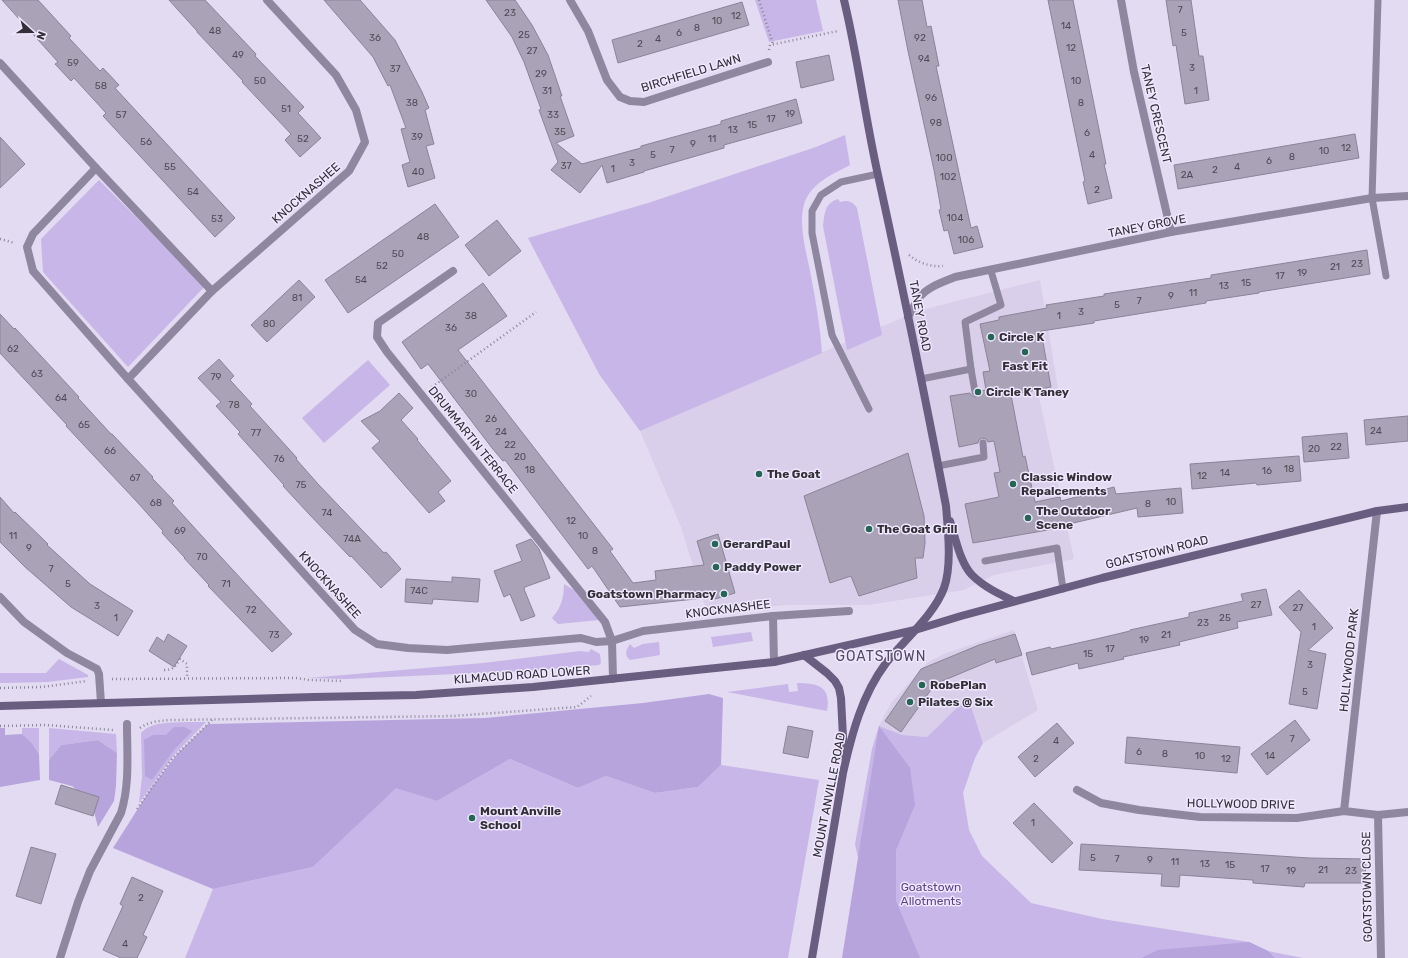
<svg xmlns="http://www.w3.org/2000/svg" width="1408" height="958" font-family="Rubik,sans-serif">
	<rect width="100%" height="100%" fill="#e2dbf1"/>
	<g fill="#d9cfeb">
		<polygon points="1040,280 1058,388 1038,392 1074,559 994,575 964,590 868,605 786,605 707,612 681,527 640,431 918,311"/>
		<polygon points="1014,630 1038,710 983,743 968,697 927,737 902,735 879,726 891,703 928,662 944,654"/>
	</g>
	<g fill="#c7b6e7">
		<polygon points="755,0 816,0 823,31 769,42"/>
		<path d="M845,135l5,30c-17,9 -39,18 -46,39 -6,23 3,50 7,72 5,26 9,50 11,77l-182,78 -41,-57 -71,-136 120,-35 168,-56z"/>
		<polygon points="99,180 205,286 128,367 43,272 41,239"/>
		<path d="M838,199l2,3c8,-2 12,-1 17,6l25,127 -35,15 -24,-124c2,-13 1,-22 15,-27z"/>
		<polygon points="368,360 390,385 324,443 302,418"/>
		<path d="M564,584l10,6 25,30 -41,4 -6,-6c9,-10 12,-20 12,-34z"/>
		<polygon points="751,632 753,641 713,647 711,637"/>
		<path d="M659,642l1,13 -30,5c-6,-5 -4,-10 0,-16l4,4 9,-4z"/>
		<polygon points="591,649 600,654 601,663 599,665 523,671 346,679 309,678 483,663 580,651 589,652"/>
		<polygon points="59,659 88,675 88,677 48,682 0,683 0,673 46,673"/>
		<path d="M797,683c22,0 34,4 30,28l-100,-19 61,-8 1,8 9,-1z"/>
		<polygon points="968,697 983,743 975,758 963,793 969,830 982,856 1031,903 1102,919 1249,942 1268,951 1303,958 880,958 855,844 872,749 879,726 902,735 927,737"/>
		<path d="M186,722h20l-31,32 -36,49 3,-26 -1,-44c11,-12 31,-10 45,-11z"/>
		<polygon points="22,728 39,728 39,754 31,742 22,734"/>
		<polygon points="49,728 116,734 117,753 98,740 61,745 49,760"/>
		<polygon points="510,759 578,788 606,776 655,793 698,787 721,765 819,780 788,958 185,958 213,889 313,867 396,787 437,801"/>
	</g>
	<g fill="#b8a4dd">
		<polygon points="709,694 723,698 721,765 698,787 655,793 606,776 578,788 510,759 437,801 396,788 313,867 213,889 113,848 151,788 178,753 208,724 485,718 643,703"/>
		<polygon points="879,726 910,768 915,805 896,850 896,901 920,958 842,958"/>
		<polygon points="174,727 184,727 192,731 174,750 152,780 145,776 144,740 153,735 166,735"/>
		<polygon points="0,728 5,728 5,735 22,734 31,742 39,754 40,780 0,787"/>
		<polygon points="98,740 117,753 116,786 114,801 98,827 92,804 72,786 49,780 49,760 61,745"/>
		<polygon points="1249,942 1268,951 1275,958 1141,958 1158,950"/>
	</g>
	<g fill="#aaa3b8" stroke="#8a8498">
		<polygon points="2,0 38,0 71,36 69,38 100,71 103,68 119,85 115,88 235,218 215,237 103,116 106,113 74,78 71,81 55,64 58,62"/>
		<polygon points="169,0 205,0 256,54 255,56 304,107 298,113 321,138 300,157 285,140 291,134 242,82 243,81 197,32 197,31"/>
		<polygon points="324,0 360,0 395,40 422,92 429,108 425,110 434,144 426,146 435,178 408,187 402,165 410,162 401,129 406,128 390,85 388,86 373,57"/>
		<polygon points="486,0 515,0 532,25 548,55 562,96 560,96 574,136 556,143 582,164 641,148 641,146 721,124 721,121 796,99 802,123 724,145 724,148 644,171 644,172 607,183 602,165 580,193 551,170 558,162 539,110 541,109 524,62 512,37"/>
		<polygon points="898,0 922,0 927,27 931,26 939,66 936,66 971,228 977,226 983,247 954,254 948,230 944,231 939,210 941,209 934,170 908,51"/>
		<polygon points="1048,0 1073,0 1106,164 1104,164 1112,198 1088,204 1083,182 1085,181"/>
		<polygon points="1166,0 1191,0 1199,56 1203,56 1209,100 1185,104 1176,45 1173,46"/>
		<polygon points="742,2 749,25 618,63 612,40"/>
		<polygon points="829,55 834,80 801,88 796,62"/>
		<polygon points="1355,134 1359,158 1178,189 1174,165"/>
		<polygon points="0,137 25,164 0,188"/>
		<polygon points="435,204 459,237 348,313 325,280"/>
		<polygon points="497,220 521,251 489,276 465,245"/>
		<polygon points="1367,250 1370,274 1259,292 1259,293 1206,301 1206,303 1094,321 1094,323 1041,331 1051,387 1011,395 1023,457 1025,456 1035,502 1060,497 1061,501 1114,487 1116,494 1181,488 1183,513 1138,517 1137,508 1065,525 1065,527 973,543 965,504 999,497 994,473 1000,472 994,441 988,442 986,439 982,438 979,440 978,443 959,447 950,396 970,393 971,395 975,397 978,396 980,391 986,390 983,372 990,371 980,324 999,320 999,317 1047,308 1046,305 1104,296 1104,294 1211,278 1211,275"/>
		<polygon points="299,280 315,297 267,342 251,325"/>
		<polygon points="483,283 507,316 458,350 613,549 610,551 633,583 656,580 655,571 704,565 697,541 718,534 735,593 715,599 714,597 620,607 592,566 588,569 505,460 503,461 492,448 428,364 421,369 402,342"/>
		<polygon points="0,314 14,329 15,328 79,397 78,398 111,434 112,434 153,477 152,478 174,501 172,503 220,556 292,634 272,652 208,586 209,585 184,558 185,558 162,533 163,531 138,503 66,426 67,425 0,353"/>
		<polygon points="219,359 234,376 230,380 252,404 250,406 297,458 296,459 318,484 384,553 386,552 401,569 381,588 351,556 350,557 309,514 283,486 284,485 238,434 240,432 216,406 221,402 198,378"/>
		<polygon points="399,393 413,408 401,420 418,439 417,440 451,481 438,492 445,501 429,513 372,448 380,441 361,421 380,411"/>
		<polygon points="1408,416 1408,441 1366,445 1364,420"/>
		<polygon points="1347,433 1349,458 1304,462 1302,437"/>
		<polygon points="908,453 924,516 925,543 923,558 915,558 917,578 859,596 851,576 830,583 804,496"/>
		<polygon points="1299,456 1301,481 1257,485 1256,483 1192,489 1190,464"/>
		<polygon points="0,497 14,513 15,512 48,544 47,545 90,584 133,611 118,636 71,607 25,567 0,542"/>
		<polygon points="531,539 539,549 550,578 525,587 524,589 535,616 521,621 510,594 504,597 494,571 522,561 516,545"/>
		<polygon points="452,577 480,579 478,602 433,599 432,604 405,602 406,579 452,582"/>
		<polygon points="1266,589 1272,615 1237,622 1238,628 1179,642 1180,645 1123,657 1124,659 1079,669 1078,663 1032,675 1026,653 1050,647 1051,649 1096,639 1130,631 1130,630 1189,617 1189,613 1243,601 1241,594"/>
		<polygon points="1299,590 1333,628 1308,650 1326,654 1317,709 1289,704 1301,632 1279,607"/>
		<polygon points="168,634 187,646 174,667 149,651 157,637 164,642"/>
		<polygon points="1015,634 1022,655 996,663 995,659 935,684 901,732 885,721 921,669 979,645"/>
		<polygon points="1295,720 1310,740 1267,775 1251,754"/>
		<polygon points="1057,723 1074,743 1035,777 1018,757"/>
		<polygon points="788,726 813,731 808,758 783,753"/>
		<polygon points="1127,737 1240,747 1237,773 1125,763"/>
		<polygon points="61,785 99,797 93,816 55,804"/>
		<polygon points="1034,803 1073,843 1052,863 1013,823"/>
		<polygon points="1081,844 1188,850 1309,858 1366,859 1365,883 1305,883 1304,887 1253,883 1253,880 1180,875 1179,887 1161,886 1162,874 1079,870"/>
		<polygon points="31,847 56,854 41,904 16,896"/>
		<polygon points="132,877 163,891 143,935 147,937 137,958 121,958 103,950 123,906 120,904"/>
	</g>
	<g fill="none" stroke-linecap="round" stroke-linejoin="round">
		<g stroke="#8c8796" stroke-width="2.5" stroke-dasharray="1 3" stroke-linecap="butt">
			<polyline points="759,0 773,44"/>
			<polyline points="769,50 770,45 838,31"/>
			<polyline points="0,239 15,243"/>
			<path d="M909,255c10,8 21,12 34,11"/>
			<polyline points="432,387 536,312"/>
			<path d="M164,670c9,0 11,-3 16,-11l7,5v14"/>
			<polyline points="112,679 297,678 309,680 341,681"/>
			<polyline points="0,688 42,687 87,681"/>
			<polyline points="0,726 46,725 113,730"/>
			<path d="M140,728c10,-7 19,-7 31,-8l282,-4 55,-4 69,-5 14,-11"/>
			<polyline points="137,809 172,759 212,720"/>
		</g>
		<g stroke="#8f87a0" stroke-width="7">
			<polyline points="1378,0 1372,198 1386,276"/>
			<polyline points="971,369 975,392"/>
			<polyline points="921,379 971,369 965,322 1001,305 991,271"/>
			<polyline points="869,409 832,335 812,233 812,211 821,195 841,182 878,174"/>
			<polyline points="938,466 984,457 983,443"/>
			<polyline points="985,561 1057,548 1063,589"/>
		</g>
		<g stroke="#8f87a0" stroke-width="8">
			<polyline points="570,0 588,31 607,80 620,97 630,101 644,102 768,62"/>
			<polyline points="1121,0 1134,72 1171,232"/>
			<polyline points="0,63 96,168 212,291"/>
			<polyline points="96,168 33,234 27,247 33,271 128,379 355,630 377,644 408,648 447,650 581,638 596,642 612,641 643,631 773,616 849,611"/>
			<polyline points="453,271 378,323 377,337 387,352 605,622 612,641 613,679"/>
			<path d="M908,317c4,-6 7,-14 11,-19 8,-11 24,-16 36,-21l216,-45 201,-34 36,-2"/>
			<polyline points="128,379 212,291 349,171 365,142 356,110 336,75 267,0"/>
			<polyline points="0,597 24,622 67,653 97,669 99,674 101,703"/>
			<polyline points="773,616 774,662"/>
			<polyline points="1077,790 1101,803 1139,810 1200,817 1297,818 1344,811 1378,815 1408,812"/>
			<polyline points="1344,811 1377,511"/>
			<polyline points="1378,815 1381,958"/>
			<path d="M60,958l18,-56 12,-31 31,-58c9,-29 6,-59 6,-89"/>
		</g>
		<g stroke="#695d80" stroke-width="8">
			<path d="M950,521c5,15 10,42 22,54 12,12 27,19 42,26"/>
			<polyline points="804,655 827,673 835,681 839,688 841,698 844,757"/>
			<polyline points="0,706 314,697 416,695 533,687 774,662 915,630 961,616 1102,578 1377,511 1408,507"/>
			<path d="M812,958l31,-185c9,-40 19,-78 43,-110 18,-23 48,-48 58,-75 8,-22 4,-58 2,-82 -21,-111 -44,-221 -68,-331 -13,-58 -20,-117 -34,-175"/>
		</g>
	</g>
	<g fill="#256554" stroke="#f0e8ff" stroke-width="1.5">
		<circle cx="991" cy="337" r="4"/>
		<circle cx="1025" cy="352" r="4"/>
		<circle cx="978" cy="392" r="4"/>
		<circle cx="759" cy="474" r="4"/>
		<circle cx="1013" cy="484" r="4"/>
		<circle cx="1028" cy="518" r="4"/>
		<circle cx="869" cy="529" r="4"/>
		<circle cx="715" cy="544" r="4"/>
		<circle cx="716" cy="567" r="4"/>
		<circle cx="724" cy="594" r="4"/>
		<circle cx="922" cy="685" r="4"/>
		<circle cx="910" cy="702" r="4"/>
		<circle cx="472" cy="818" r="4"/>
	</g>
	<g text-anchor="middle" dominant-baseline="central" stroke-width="3" stroke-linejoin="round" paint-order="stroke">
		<g font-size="10" fill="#504c57">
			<text x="1180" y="10">7</text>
			<text x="510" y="13">23</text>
			<text x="736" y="16">12</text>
			<text x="717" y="21">10</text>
			<text x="1066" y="26">14</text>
			<text x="697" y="28">8</text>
			<text x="215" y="31">48</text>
			<text x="679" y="33">6</text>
			<text x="1184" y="33">5</text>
			<text x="524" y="35">25</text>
			<text x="375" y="38">36</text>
			<text x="920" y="38">92</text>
			<text x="658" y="39">4</text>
			<text x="640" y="44">2</text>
			<text x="1071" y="48">12</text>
			<text x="532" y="51">27</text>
			<text x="238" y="55">49</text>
			<text x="924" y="59">94</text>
			<text x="73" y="63">59</text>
			<text x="1192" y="68">3</text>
			<text x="395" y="69">37</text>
			<text x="541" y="74">29</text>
			<text x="260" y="81">50</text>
			<text x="1076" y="81">10</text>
			<text x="101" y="86">58</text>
			<text x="547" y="91">31</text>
			<text x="1196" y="91">1</text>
			<text x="931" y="98">96</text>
			<text x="412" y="103">38</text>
			<text x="1081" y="103">8</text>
			<text x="286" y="109">51</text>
			<text x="790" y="114">19</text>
			<text x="121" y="115">57</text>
			<text x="553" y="115">33</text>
			<text x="771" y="119">17</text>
			<text x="936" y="123">98</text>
			<text x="752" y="125">15</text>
			<text x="733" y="130">13</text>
			<text x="560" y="132">35</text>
			<text x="1087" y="133">6</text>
			<text x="417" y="137">39</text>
			<text x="303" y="139">52</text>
			<text x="712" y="139">11</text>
			<text x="146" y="142">56</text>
			<text x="693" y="144">9</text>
			<text x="1346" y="148">12</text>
			<text x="672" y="150">7</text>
			<text x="1324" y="151">10</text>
			<text x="653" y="155">5</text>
			<text x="1092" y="155">4</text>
			<text x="1292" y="157">8</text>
			<text x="944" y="158">100</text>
			<text x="1269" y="161">6</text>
			<text x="632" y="163">3</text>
			<text x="566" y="166">37</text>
			<text x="170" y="167">55</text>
			<text x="1237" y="167">4</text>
			<text x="613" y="169">1</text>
			<text x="1215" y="170">2</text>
			<text x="418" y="172">40</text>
			<text x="1187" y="175">2A</text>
			<text x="948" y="177">102</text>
			<text x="1097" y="190">2</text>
			<text x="193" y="192">54</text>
			<text x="955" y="218">104</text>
			<text x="217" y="219">53</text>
			<text x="423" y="237">48</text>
			<text x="966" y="240">106</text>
			<text x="398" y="254">50</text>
			<text x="1357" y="264">23</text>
			<text x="382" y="266">52</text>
			<text x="1335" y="267">21</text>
			<text x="1302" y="273">19</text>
			<text x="1280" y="276">17</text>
			<text x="361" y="280">54</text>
			<text x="1246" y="283">15</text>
			<text x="1224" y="286">13</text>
			<text x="1193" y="293">11</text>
			<text x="1171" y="296">9</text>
			<text x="297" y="298">81</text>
			<text x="1139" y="301">7</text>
			<text x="1117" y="305">5</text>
			<text x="1081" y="312">3</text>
			<text x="471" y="316">38</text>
			<text x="1059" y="316">1</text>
			<text x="269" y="324">80</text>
			<text x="451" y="328">36</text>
			<text x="13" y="349">62</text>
			<text x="37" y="374">63</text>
			<text x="216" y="377">79</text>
			<text x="471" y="394">30</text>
			<text x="61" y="398">64</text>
			<text x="234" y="405">78</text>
			<text x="491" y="419">26</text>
			<text x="84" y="425">65</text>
			<text x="1376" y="431">24</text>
			<text x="501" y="432">24</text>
			<text x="256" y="433">77</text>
			<text x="510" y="445">22</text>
			<text x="1336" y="447">22</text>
			<text x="1314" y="449">20</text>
			<text x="110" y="451">66</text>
			<text x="520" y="457">20</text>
			<text x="279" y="459">76</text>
			<text x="1289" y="469">18</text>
			<text x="530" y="470">18</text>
			<text x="1267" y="471">16</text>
			<text x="1225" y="473">14</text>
			<text x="1202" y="476">12</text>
			<text x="135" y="478">67</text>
			<text x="301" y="485">75</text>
			<text x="1171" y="502">10</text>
			<text x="156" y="503">68</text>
			<text x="1148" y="504">8</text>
			<text x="327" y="513">74</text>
			<text x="571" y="521">12</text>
			<text x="180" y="531">69</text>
			<text x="13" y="536">11</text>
			<text x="583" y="536">10</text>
			<text x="352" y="539">74A</text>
			<text x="29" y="548">9</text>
			<text x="595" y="551">8</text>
			<text x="202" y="557">70</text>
			<text x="51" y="569">7</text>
			<text x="68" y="584">5</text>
			<text x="226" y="584">71</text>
			<text x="419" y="591">74C</text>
			<text x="1256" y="605">27</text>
			<text x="97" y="606">3</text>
			<text x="1298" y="608">27</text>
			<text x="251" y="610">72</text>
			<text x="116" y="618">1</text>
			<text x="1225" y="618">25</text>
			<text x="1203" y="623">23</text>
			<text x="1314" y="627">1</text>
			<text x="274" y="635">73</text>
			<text x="1166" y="635">21</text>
			<text x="1144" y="640">19</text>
			<text x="1110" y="649">17</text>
			<text x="1088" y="654">15</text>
			<text x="1310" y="665">3</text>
			<text x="1305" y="692">5</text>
			<text x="1292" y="739">7</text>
			<text x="1056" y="741">4</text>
			<text x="1139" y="752">6</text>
			<text x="1165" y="754">8</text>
			<text x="1200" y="756">10</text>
			<text x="1270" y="756">14</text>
			<text x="1036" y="759">2</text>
			<text x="1226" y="759">12</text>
			<text x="1033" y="823">1</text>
			<text x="1093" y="858">5</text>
			<text x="1117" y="859">7</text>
			<text x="1150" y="860">9</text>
			<text x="1175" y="862">11</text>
			<text x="1205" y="864">13</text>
			<text x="1230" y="865">15</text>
			<text x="1265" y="869">17</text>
			<text x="1323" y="870">21</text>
			<text x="1291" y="871">19</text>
			<text x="1351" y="871">23</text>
			<text x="141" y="898">2</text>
			<text x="125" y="944">4</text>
		</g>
		<g font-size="12" fill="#322f37" stroke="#f0e8ff">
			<text transform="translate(691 73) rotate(-17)">BIRCHFIELD LAWN</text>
			<text transform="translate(1156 114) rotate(77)">TANEY CRESCENT</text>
			<text transform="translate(306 193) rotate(-41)">KNOCKNASHEE</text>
			<text transform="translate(1147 226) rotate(-11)">TANEY GROVE</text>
			<text transform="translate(920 316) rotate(79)">TANEY ROAD</text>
			<text transform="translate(473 440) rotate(51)">DRUMMARTIN TERRACE</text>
			<text transform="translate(1157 552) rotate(-14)">GOATSTOWN ROAD</text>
			<text transform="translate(330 585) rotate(48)">KNOCKNASHEE</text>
			<text transform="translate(728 609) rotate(-7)">KNOCKNASHEE</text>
			<text transform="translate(1349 660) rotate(-84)">HOLLYWOOD PARK</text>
			<text transform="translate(522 675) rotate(-4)">KILMACUD ROAD LOWER</text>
			<text transform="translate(829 795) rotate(-79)">MOUNT ANVILLE ROAD</text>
			<text transform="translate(1241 804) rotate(1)">HOLLYWOOD DRIVE</text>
			<text transform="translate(1367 887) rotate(-91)">GOATSTOWN CLOSE</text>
		</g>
		<g font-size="12" font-weight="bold" fill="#322f37" stroke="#f0e8ff" text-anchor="start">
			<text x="999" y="337">Circle K</text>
			<text x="1025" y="366" text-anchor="middle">Fast Fit</text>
			<text x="986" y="392">Circle K Taney</text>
			<text x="767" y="474">The Goat</text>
			<text x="1021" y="477">Classic Window<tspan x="1021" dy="14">Repalcements</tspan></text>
			<text x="1036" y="511">The Outdoor<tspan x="1036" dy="14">Scene</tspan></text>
			<text x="877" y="529">The Goat Grill</text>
			<text x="723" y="544">GerardPaul</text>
			<text x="724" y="567">Paddy Power</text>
			<text x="716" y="594" text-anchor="end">Goatstown Pharmacy</text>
			<text x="930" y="685">RobePlan</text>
			<text x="918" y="702">Pilates @ Six</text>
			<text x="480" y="811">Mount Anville<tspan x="480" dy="14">School</tspan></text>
		</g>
		<g font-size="12" fill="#5d4287" stroke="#f0e8ff">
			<text x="931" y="887">Goatstown<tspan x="931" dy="14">Allotments</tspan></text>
		</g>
		<g font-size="14" letter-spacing="1" fill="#504a5d" stroke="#f0e8ff">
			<text x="881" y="656">GOATSTOWN</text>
		</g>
	</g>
	<g transform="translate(32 32) rotate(111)" stroke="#f0e8ff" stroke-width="3" paint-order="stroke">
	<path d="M0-3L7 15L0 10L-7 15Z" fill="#322f37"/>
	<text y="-6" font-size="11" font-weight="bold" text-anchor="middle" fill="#322f37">N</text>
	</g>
</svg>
